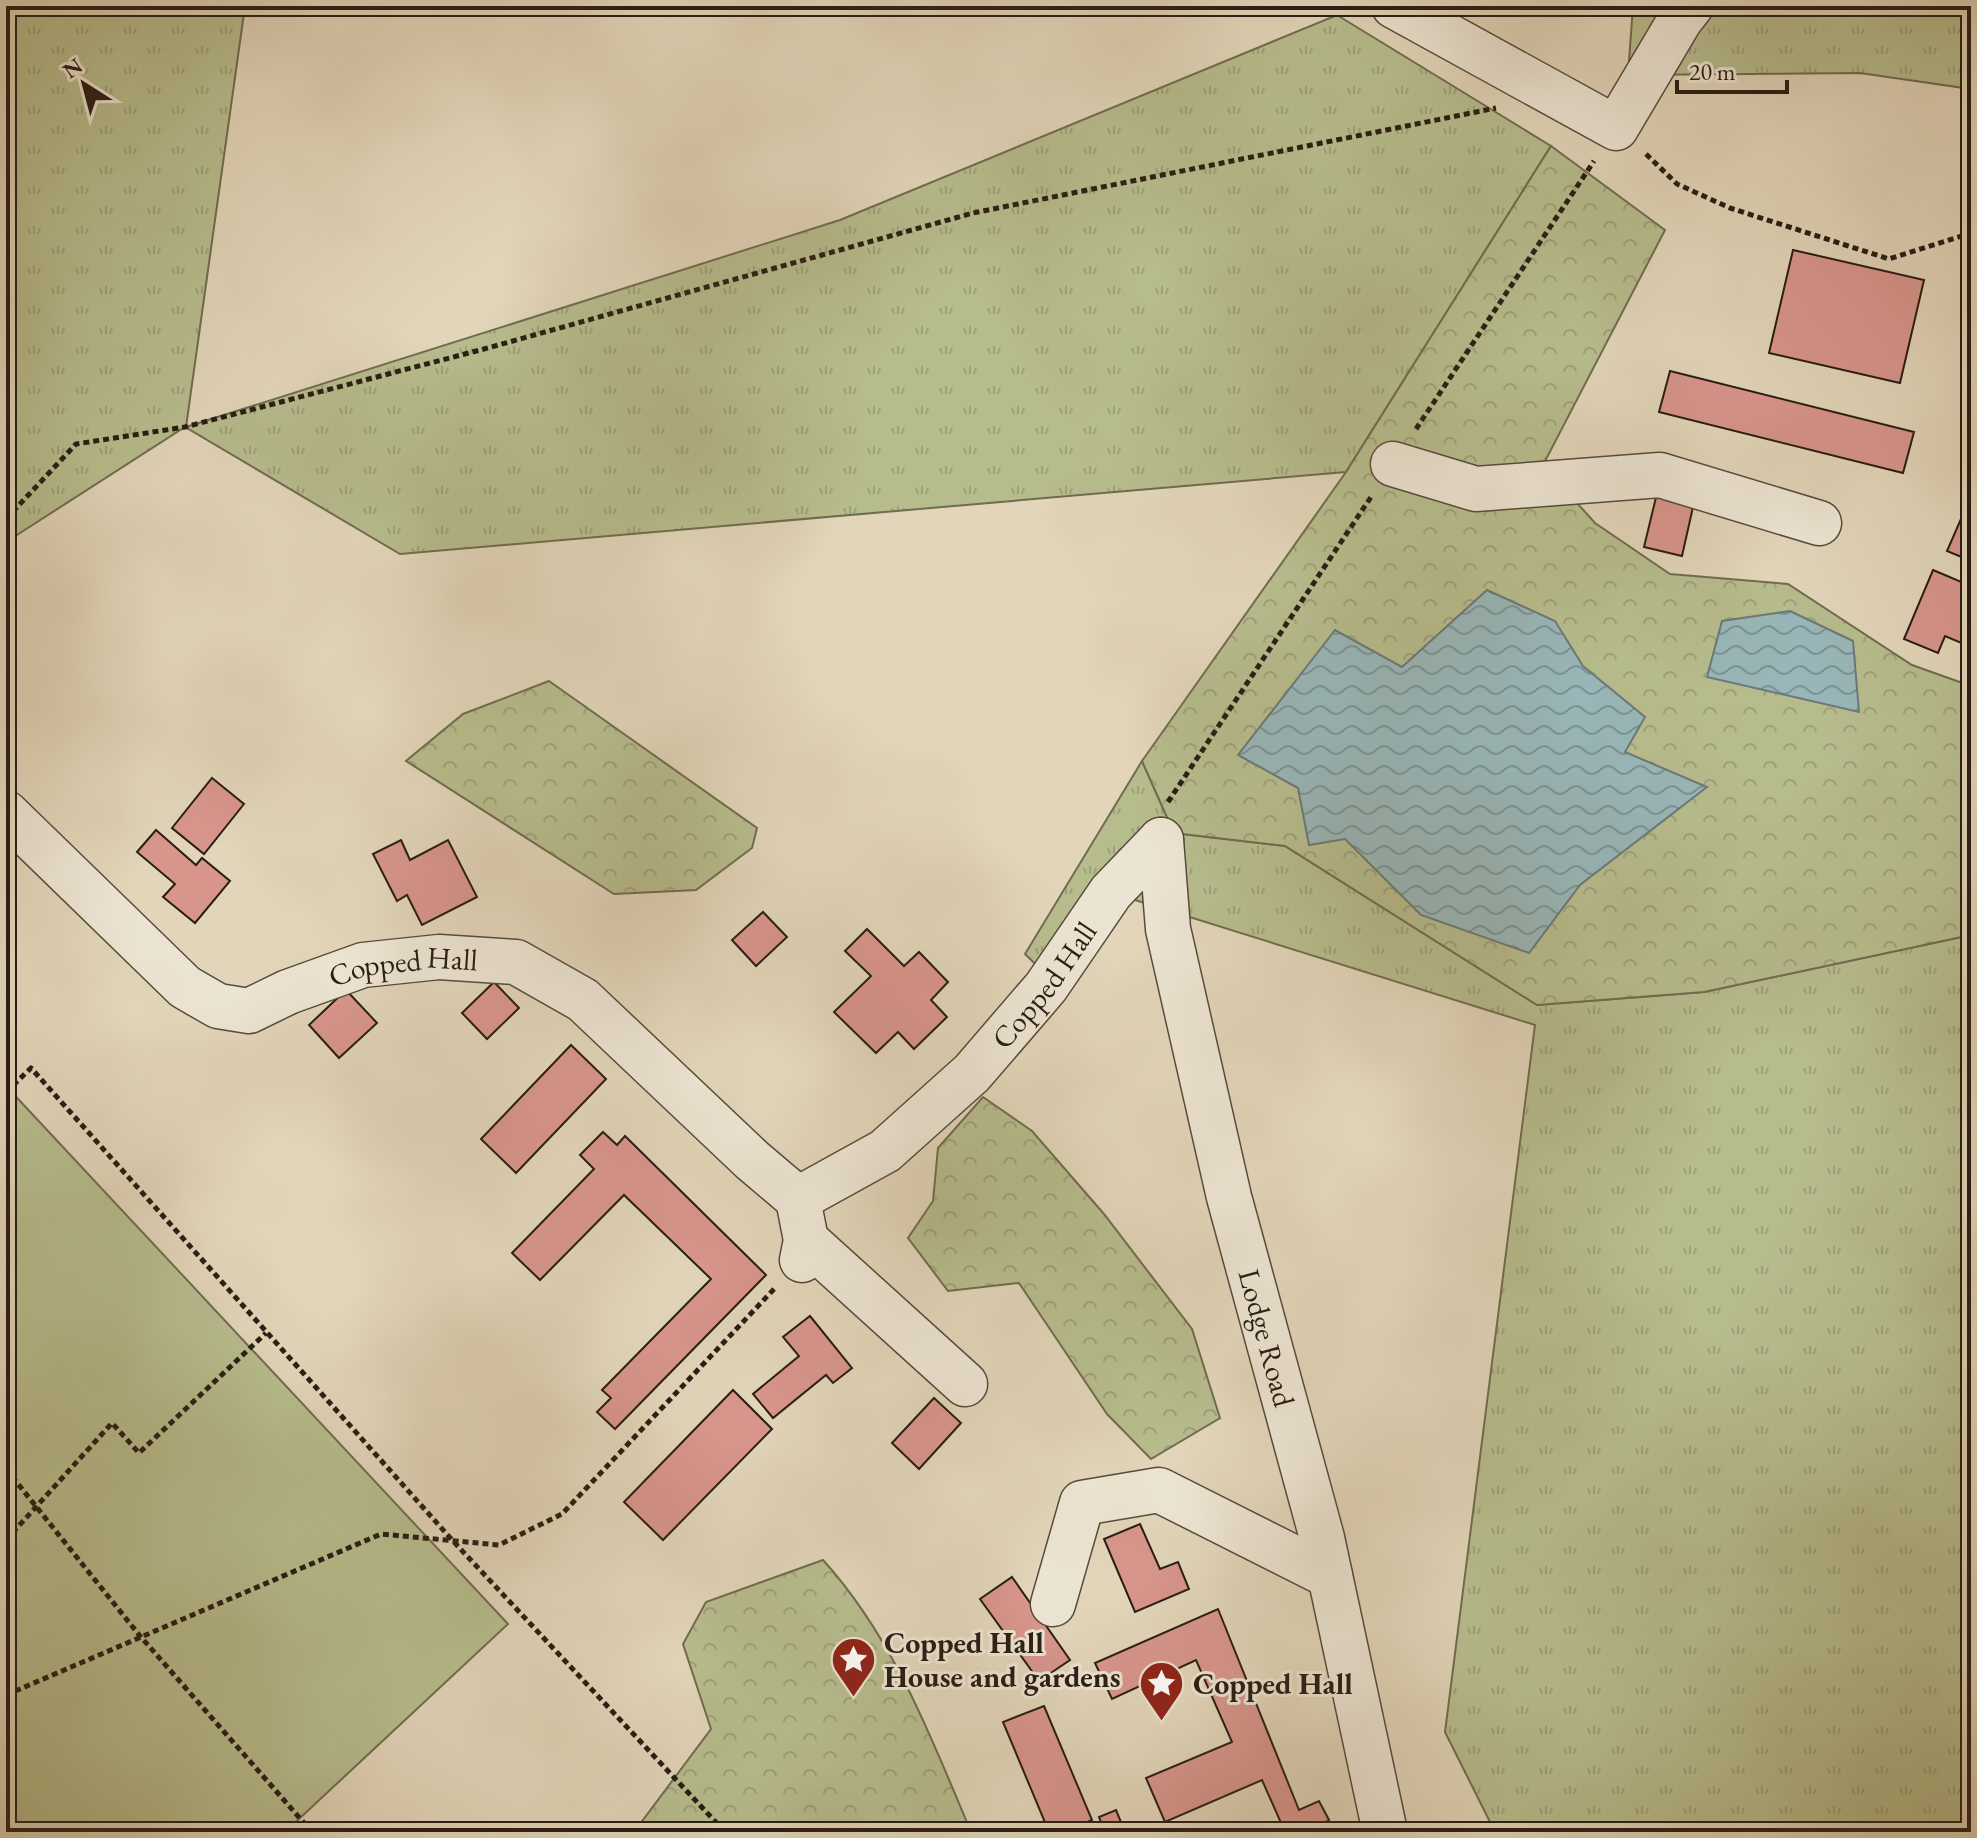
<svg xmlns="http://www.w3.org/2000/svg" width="1977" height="1838" font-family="'EB Garamond',serif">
	<defs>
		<pattern id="grass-tufts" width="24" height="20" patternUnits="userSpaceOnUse" patternTransform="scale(2)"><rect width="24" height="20" fill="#b7bc8d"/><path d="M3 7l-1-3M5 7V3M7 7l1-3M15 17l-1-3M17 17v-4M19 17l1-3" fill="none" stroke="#9da179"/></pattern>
		<pattern id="forest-crowns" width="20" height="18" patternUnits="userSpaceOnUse" patternTransform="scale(2)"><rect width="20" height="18" fill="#b7bc8d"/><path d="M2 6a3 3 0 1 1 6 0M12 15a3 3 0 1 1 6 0" fill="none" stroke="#9da179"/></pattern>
		<pattern id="water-waves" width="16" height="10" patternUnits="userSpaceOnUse" patternTransform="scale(2)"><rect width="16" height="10" fill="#98b6b8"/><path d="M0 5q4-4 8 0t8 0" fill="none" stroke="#7c9394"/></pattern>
	</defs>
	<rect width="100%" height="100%" fill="#e2d5b9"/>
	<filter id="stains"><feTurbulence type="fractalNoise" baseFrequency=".0025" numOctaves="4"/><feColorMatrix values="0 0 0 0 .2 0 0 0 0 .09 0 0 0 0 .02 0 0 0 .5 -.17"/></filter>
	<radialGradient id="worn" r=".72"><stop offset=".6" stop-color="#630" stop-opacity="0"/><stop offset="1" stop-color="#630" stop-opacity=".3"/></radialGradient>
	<g fill="url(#grass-tufts)" stroke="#706c50" stroke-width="2">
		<polygon points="6,6 245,6 186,427 840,220 1337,15 1551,146 1346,472 400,554 185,427 6,542"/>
		<polygon points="1633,6 1971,6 1971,89 1860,73 1628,75"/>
		<polygon points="1142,761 1174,833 1285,846 1537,1005 1704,992 1971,935 1971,1832 1495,1832 1445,1732 1535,1025 1119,895 1060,988 1025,954"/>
	</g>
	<g fill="url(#forest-crowns)" stroke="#706c50" stroke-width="2">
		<polygon points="1551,146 1665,230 1543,465 1595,523 1670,574 1788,584 1912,665 1971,686 1971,935 1704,992 1537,1005 1285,846 1174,833 1142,761 1346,472"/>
		<polygon points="549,681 757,828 752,848 696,890 614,894 406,761 463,714"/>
		<polygon points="983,1097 1032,1131 1104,1214 1192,1329 1220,1418 1151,1459 1107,1414 1019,1283 948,1291 908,1238 933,1201 938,1148"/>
		<path d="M823,1560c70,77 108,177 148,272h-337l77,-103 -28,-85 23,-42z"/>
	</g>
	<polygon fill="#b7bc8d" stroke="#706c50" stroke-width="2" points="6,1086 508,1624 285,1832 6,1832"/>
	<g fill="url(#water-waves)" stroke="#6c7976" stroke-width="2">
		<polygon points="1487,590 1555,621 1583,666 1645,717 1625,752 1707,787 1580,885 1529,953 1421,915 1345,839 1309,845 1298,788 1238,755 1335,630 1402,667"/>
		<polygon points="1790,611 1853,641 1859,712 1707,677 1722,621"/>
	</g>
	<g fill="#d8958c" stroke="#291d14" stroke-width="2">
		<polygon points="1793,250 1924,280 1900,383 1769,353"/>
		<polygon points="1670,371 1914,432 1903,473 1659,412"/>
		<polygon points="1658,489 1695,498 1682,556 1644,547"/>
		<polygon points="1971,496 1971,561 1947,551"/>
		<polygon points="1933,570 1971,586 1968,602 1971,603 1971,647 1945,636 1938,653 1904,639"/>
		<polygon points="212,778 244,804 204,854 172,828"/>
		<polygon points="156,830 196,865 202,858 230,881 195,923 163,897 175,884 137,852"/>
		<polygon points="401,840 410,860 448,840 477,897 422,925 407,895 397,901 373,854"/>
		<polygon points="763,912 787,937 756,966 732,940"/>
		<polygon points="867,929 904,966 919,952 948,982 931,1000 947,1017 914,1049 898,1032 876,1053 834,1012 871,976 845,951"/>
		<polygon points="494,982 519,1008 487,1039 462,1013"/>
		<polygon points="346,990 377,1023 339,1058 309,1025"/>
		<polygon points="571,1045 606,1079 516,1173 481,1139"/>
		<polygon points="603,1132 617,1145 625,1136 766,1275 615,1429 597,1412 611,1398 602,1390 711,1279 624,1195 540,1280 512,1253 594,1169 580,1155"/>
		<polygon points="810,1316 852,1368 833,1383 826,1375 773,1418 753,1394 799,1356 783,1337"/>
		<polygon points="733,1390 772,1429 663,1540 624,1502"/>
		<polygon points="934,1398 961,1423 919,1469 892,1443"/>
		<polygon points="1140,1524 1160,1569 1178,1562 1189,1589 1135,1612 1104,1539"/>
		<polygon points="1012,1577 1070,1660 1039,1681 980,1599"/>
		<polygon points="1218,1609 1299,1810 1319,1801 1329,1820 1309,1832 1285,1832 1262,1780 1165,1822 1146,1778 1232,1742 1196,1660 1112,1699 1095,1663"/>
		<polygon points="1044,1706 1092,1820 1065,1832 1049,1832 1003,1722"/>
		<polygon points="1116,1810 1125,1832 1105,1832 1099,1817"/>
	</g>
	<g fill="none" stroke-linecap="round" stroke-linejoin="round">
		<defs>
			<g id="minor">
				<polyline points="1394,6 1616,128 1680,20 1691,6"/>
				<polyline points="1393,464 1476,489 1660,475 1819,523"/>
				<path id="s1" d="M6,813l179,174 33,19 31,5 39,-19 75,-27 76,-8 77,5 67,38 169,160 46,39 8,41 -4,20"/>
				<path id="s2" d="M1161,840l7,89 61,268 93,341 63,294"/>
				<path id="s3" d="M798,1199l87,-48 87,-78 74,-86 65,-95 50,-52"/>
				<polyline points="806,1240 965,1384"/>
				<polyline points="1053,1604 1082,1503 1159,1490 1330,1576"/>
			</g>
		</defs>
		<use href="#minor" stroke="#574b3d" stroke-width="47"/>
		<g stroke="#291d14" stroke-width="5" stroke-dasharray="6 4" stroke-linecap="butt">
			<polyline points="1646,154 1677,184 1730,208 1889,259 1971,233"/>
			<polyline points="1416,429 1594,161"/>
			<polyline points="6,519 76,444 185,427 484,349 973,213 1496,108"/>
			<polyline points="1168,802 1371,497"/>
			<polyline points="6,1092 31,1068 453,1541 725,1832"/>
			<polyline points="6,1469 140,1636 312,1832"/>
			<polyline points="6,1540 112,1423 139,1453 266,1333"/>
			<polyline points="6,1695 381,1534 499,1545 562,1514 775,1288"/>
		</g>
		<use href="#minor" stroke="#ece4d2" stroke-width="44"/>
	</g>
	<defs>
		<symbol id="sight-pin" viewBox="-11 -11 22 30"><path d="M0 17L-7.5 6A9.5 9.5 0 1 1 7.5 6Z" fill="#8f2418" stroke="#ece4d2"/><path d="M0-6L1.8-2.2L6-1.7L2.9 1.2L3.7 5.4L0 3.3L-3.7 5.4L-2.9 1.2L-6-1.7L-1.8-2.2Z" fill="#fff"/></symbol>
	</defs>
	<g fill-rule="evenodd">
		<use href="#sight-pin" x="828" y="1634" width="51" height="69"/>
		<use href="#sight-pin" x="1136" y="1658" width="51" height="69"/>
	</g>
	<g text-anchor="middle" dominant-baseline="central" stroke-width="6" stroke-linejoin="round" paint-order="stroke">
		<g font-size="30" fill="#291d14" stroke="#ece4d2">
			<text stroke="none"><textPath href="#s1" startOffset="482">Copped Hall</textPath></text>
			<text stroke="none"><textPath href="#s3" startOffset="330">Copped Hall</textPath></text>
			<text stroke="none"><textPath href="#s2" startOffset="510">Lodge Road</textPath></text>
		</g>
		<g font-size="30" font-weight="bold" fill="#291d14" stroke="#ece4d2" text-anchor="start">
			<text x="884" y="1642">Copped Hall<tspan x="884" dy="34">House and gardens</tspan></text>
			<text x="1193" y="1683">Copped Hall</text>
		</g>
	</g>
	<rect width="1977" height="1838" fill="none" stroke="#e2d5b9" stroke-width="32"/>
	<rect x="8" y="8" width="1961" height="1822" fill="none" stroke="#291d14" stroke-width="4"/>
	<rect x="16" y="16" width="1945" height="1806" fill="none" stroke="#291d14" stroke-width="2"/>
	<g transform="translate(84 84) rotate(324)" stroke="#ece4d2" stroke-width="6" paint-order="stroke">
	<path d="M0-6L14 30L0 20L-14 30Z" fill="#291d14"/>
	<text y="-12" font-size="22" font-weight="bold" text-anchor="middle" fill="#291d14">N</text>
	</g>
	<path d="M1677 80v12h110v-12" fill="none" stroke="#291d14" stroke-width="4"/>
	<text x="1689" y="80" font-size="24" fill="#291d14" stroke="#ece4d2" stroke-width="6" paint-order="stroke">20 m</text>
	<rect width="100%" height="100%" filter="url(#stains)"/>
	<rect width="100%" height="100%" fill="url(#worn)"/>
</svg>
